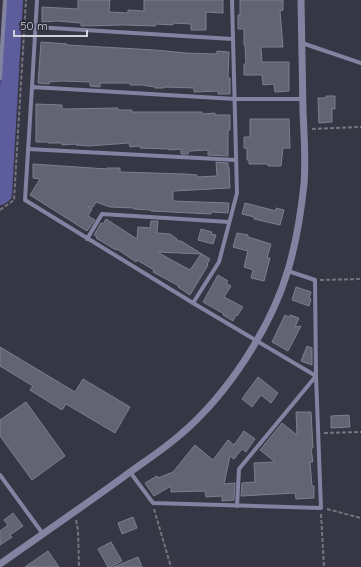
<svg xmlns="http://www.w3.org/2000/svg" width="361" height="567" font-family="Quicksand,sans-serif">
	<rect width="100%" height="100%" fill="#363645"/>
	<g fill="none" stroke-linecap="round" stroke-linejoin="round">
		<polyline stroke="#5d5c9d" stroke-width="18" points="0,196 3,194 14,0"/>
	</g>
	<g fill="#636373" stroke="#7d7e8e" fill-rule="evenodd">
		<polygon points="78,0 110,0 109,12 128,13 128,10 144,11 144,0 223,0 223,13 206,12 206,30 191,30 191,24 173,23 173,25 156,24 155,26 124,25 81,26 81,23 57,21 42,22 42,7 78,9"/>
		<polygon points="240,0 283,0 283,10 280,11 283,47 261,47 262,62 289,62 289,91 275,92 274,84 263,85 262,75 244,75 244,64 246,64 245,45 244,45 244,29 238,29 238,15 240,15"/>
		<polygon points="41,42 67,44 67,45 155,50 186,53 217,54 217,51 229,52 228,78 230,78 230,94 218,94 218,91 194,92 194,88 164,87 164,88 155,88 155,87 142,85 130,85 130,83 100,83 100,87 90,86 90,82 61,81 49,82 49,84 38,83"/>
		<polygon points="326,96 335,96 335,109 332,109 332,122 319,123 318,98 326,98"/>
		<polygon points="36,104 62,105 62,109 118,108 118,110 132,110 132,112 202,112 202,114 215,113 215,115 230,115 230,130 228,130 228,156 208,155 208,150 189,151 188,154 181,154 181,149 169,150 169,149 140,148 140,146 130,147 129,143 89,146 76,145 76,144 62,145 62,143 48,143 48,142 36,142"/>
		<polygon points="250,119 289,119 290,148 283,148 281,166 268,166 268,164 249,164 249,160 247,160 247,148 244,148 244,137 250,137"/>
		<polygon points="216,162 228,163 228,167 229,167 230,188 173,191 173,201 229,203 228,213 211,212 211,214 151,211 151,210 134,209 134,208 110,207 96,202 93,207 88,207 92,209 88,216 95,220 87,231 30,195 40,179 33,178 33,164 107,169 107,168 120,168 120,172 186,174 197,175 197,177 217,176"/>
		<polygon points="245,203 276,211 276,208 284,210 280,225 254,219 254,217 242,214"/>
		<path d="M106,219l31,20 1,-12 12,1 1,-7h7l-1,12 13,1 7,5v2h4l29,18 -3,5 1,1 -18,30 -12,-8 1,-1 -26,-14 1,-2 -17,-10 -1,2 -19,-13 -1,1 -20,-12 1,-1 -3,-2 7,-12 2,1zM157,252l44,2 -11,16z"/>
		<polygon points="201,229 212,232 211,234 216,235 213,244 198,240"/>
		<polygon points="237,233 248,235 248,237 271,244 267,258 270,258 264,281 251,278 253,270 244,267 248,251 233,247"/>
		<polygon points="218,275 228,281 226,283 231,286 224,297 243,307 237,316 236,315 233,321 223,315 224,314 203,302"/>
		<polygon points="296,287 311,292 309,298 311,299 309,306 292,300"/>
		<polygon points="285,315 289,317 290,315 299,318 295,327 301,326 288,351 272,342"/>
		<polygon points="307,346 312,348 312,365 301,361"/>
		<polygon points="0,347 75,392 83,379 130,407 115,433 66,404 62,410 30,390 33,386 0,366"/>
		<polygon points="258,377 278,393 271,403 261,395 252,407 242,399"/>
		<polygon points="26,402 65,456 32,480 0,436 0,420"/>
		<polygon points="296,412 311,412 313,448 311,448 313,462 310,462 312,486 314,486 314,498 296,499 295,493 241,496 242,483 255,482 254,463 275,462 260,450 282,423 297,435"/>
		<polygon points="349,415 350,427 331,428 331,416"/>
		<polygon points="244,431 255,439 246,452 242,449 234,459 230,456 224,484 235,483 234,500 222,501 222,496 206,497 205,491 171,492 171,486 154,496 145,483 157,476 158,478 173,472 195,445 213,460 228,440 234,445"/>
		<polygon points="13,513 23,526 10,535 12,537 0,545 0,531 8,525 4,520"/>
		<polygon points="133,517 137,528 122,534 118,523"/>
		<polygon points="111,542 122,561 111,567 108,567 98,549"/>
		<polygon points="48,551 59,567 25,567"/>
		<polygon points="138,557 142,567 114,567"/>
	</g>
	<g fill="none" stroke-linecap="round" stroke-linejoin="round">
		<g stroke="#757581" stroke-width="2" stroke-dasharray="4 2" stroke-linecap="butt">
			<polyline points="312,129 361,127"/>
			<polyline points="0,210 14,200 26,0"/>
			<polyline points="320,280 361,279"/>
			<polyline points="324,433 361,432"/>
			<polyline points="154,509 171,567"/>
			<polyline points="327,509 361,518"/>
			<polyline points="321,514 324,567"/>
			<polyline points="76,520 78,530 79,567"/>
		</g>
		<g stroke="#8283a1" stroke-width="4">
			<polyline points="35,27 233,39"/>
			<polyline points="302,43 361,63"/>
			<polyline points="0,78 5,0"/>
			<polyline points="32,87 37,0"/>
			<polyline points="28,149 236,160"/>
			<polyline points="87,239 102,214 229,222"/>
			<polyline points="193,303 25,200 32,87 235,99 303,99"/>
			<polyline points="130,472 153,503 321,508 316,376 193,303 219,262 237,193 232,0"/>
			<polyline points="0,475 43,534"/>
			<polyline points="237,506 239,469 316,376 315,280 288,271"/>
		</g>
		<path stroke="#8283a1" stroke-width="7" d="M0,564c41,-29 82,-57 122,-86 20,-15 41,-28 59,-44 46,-39 90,-106 107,-164 8,-27 13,-57 16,-86 2,-24 0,-49 -1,-73 -1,-37 -1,-74 -2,-111"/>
	</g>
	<path d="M14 30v6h73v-6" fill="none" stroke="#d0d0d9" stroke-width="2"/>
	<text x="20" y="30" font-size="12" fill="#d0d0d9" stroke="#2c2c3a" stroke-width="3" paint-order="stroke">50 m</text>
</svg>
